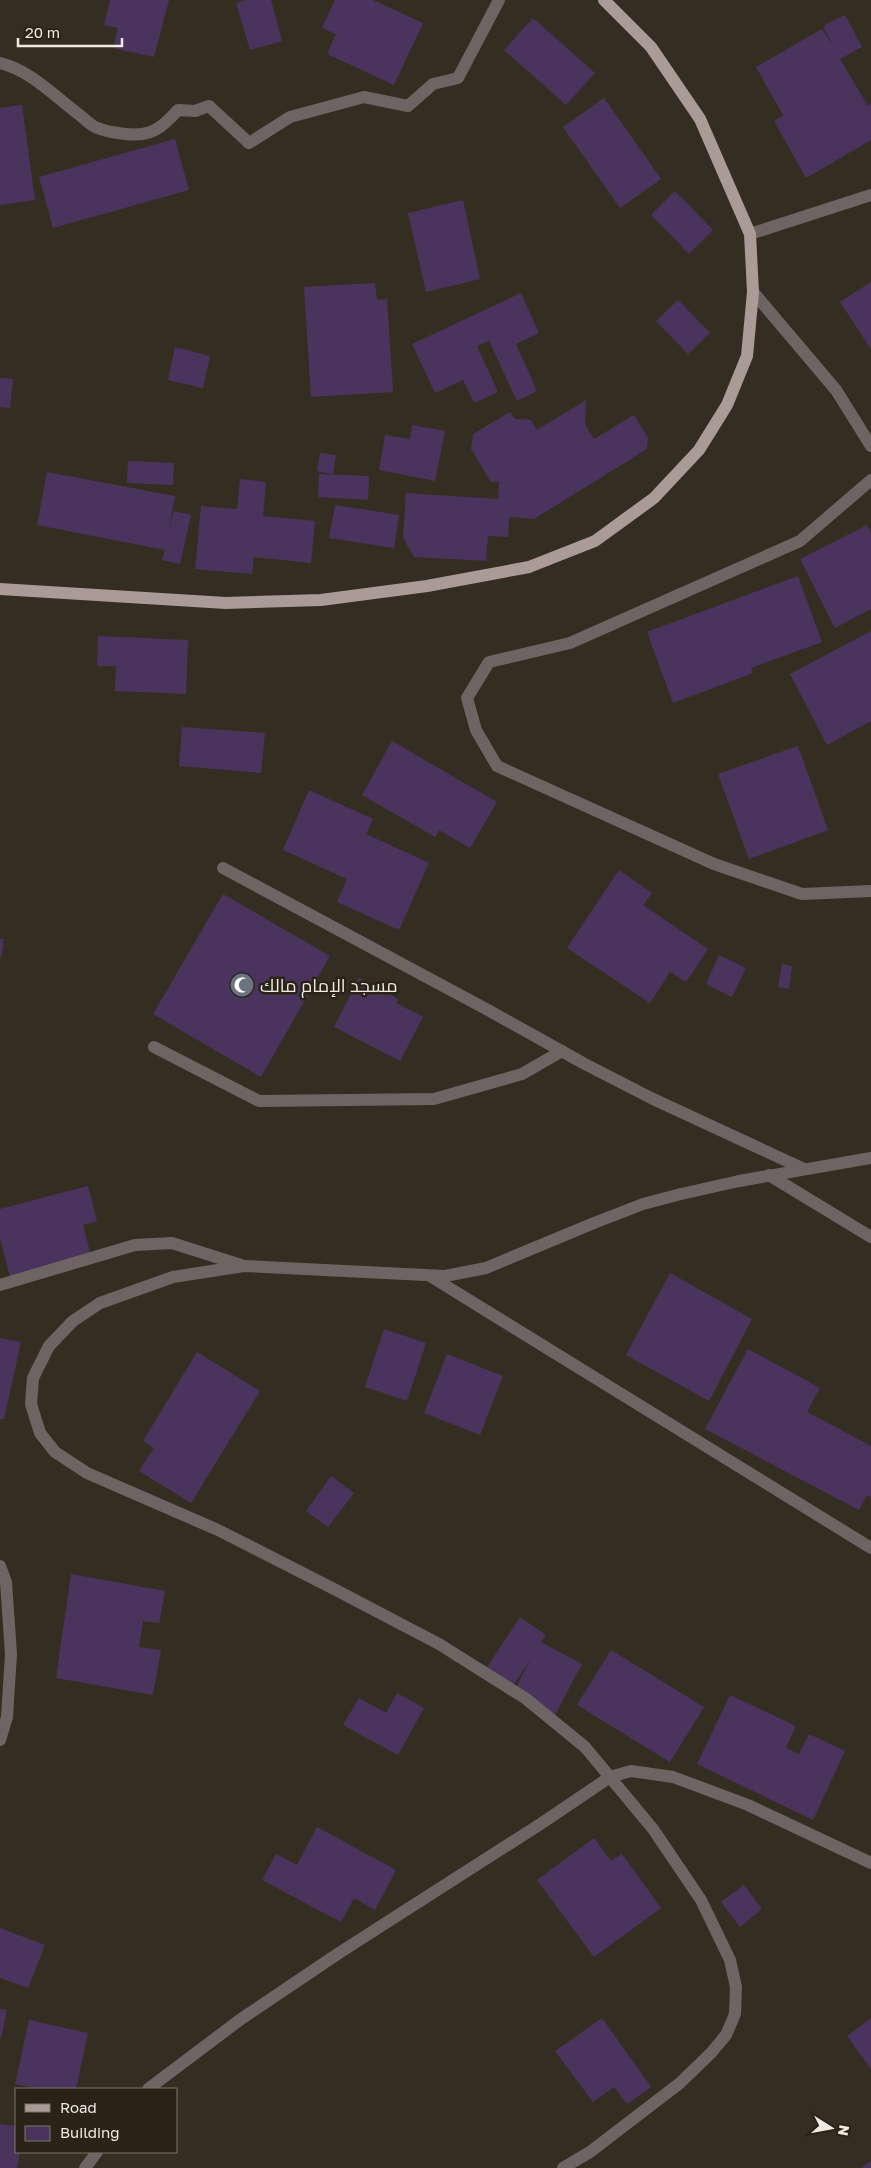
<svg xmlns="http://www.w3.org/2000/svg" width="871" height="2168" font-family="'Golos Text',Cairo,sans-serif">
	<rect width="100%" height="100%" fill="#342e22"/>
	<g fill="#4a345e">
		<polygon points="110,0 169,0 154,57 113,48 118,28 104,25"/>
		<polygon points="245,0 271,0 282,41 250,50 236,3"/>
		<polygon points="335,0 373,0 423,23 394,85 327,54 336,34 322,28"/>
		<polygon points="845,15 862,47 840,59 868,106 871,103 871,140 806,178 774,121 783,115 756,67 822,29 833,46 823,26"/>
		<polygon points="533,18 595,73 566,105 504,50"/>
		<polygon points="604,98 661,179 620,208 563,127"/>
		<polygon points="22,105 35,200 0,205 0,108"/>
		<polygon points="175,139 189,190 53,228 39,177"/>
		<polygon points="675,191 713,230 689,254 651,215"/>
		<polygon points="463,200 480,279 426,292 408,213"/>
		<polygon points="871,282 871,349 840,302"/>
		<polygon points="375,283 377,300 387,299 393,392 311,397 304,287"/>
		<polygon points="521,293 539,333 516,344 537,391 517,401 489,341 477,346 498,392 474,403 463,380 435,393 412,344"/>
		<polygon points="678,300 710,333 688,354 656,321"/>
		<polygon points="175,347 210,356 203,388 168,380"/>
		<polygon points="0,378 13,379 10,408 0,407"/>
		<polygon points="586,400 585,424 594,439 634,415 648,438 647,449 534,519 509,517 508,537 488,536 486,561 414,557 403,538 406,493 498,499 499,482 491,482 471,449 473,434 510,412 515,419 531,420 537,430"/>
		<polygon points="412,425 445,431 435,481 379,470 385,435 410,439"/>
		<polygon points="320,453 336,455 333,474 317,471"/>
		<polygon points="128,461 174,463 173,485 127,483"/>
		<polygon points="47,472 175,496 169,527 174,511 191,515 180,564 162,560 165,550 37,525"/>
		<polygon points="319,474 369,476 368,500 318,497"/>
		<polygon points="240,479 266,482 263,516 315,521 311,563 254,557 252,574 195,569 201,506 237,509"/>
		<polygon points="335,505 399,515 394,548 329,538"/>
		<polygon points="867,525 871,534 871,609 835,628 800,559"/>
		<polygon points="798,576 822,642 751,668 753,673 673,703 647,632"/>
		<polygon points="871,631 871,721 827,745 790,674"/>
		<polygon points="98,636 188,640 186,694 115,691 116,666 97,666"/>
		<polygon points="182,727 265,733 261,773 179,766"/>
		<polygon points="392,741 497,802 470,848 439,830 435,837 362,795"/>
		<polygon points="798,746 828,830 749,859 718,774"/>
		<polygon points="309,790 373,819 366,834 429,863 399,930 337,902 347,879 283,850"/>
		<polygon points="619,870 652,893 643,905 708,949 686,982 670,972 650,1003 567,948"/>
		<polygon points="223,894 330,956 261,1077 153,1014"/>
		<polygon points="0,939 4,939 1,958 0,957"/>
		<polygon points="719,955 746,968 732,997 706,984"/>
		<polygon points="782,964 792,966 789,989 778,987"/>
		<polygon points="359,978 398,999 396,1003 423,1017 400,1061 334,1027"/>
		<polygon points="88,1186 97,1221 83,1225 92,1260 11,1281 0,1237 0,1209"/>
		<polygon points="670,1273 752,1319 709,1401 626,1355"/>
		<polygon points="384,1329 426,1343 407,1401 365,1387"/>
		<polygon points="0,1338 21,1342 4,1419 0,1419"/>
		<polygon points="748,1349 820,1388 807,1412 871,1446 871,1497 867,1495 859,1510 705,1429"/>
		<polygon points="197,1352 260,1391 191,1503 139,1471 154,1448 143,1441"/>
		<polygon points="447,1354 503,1376 480,1435 424,1413"/>
		<polygon points="331,1476 354,1493 328,1527 306,1511"/>
		<polygon points="71,1574 165,1591 159,1623 143,1621 139,1647 161,1650 153,1695 56,1678"/>
		<polygon points="520,1617 546,1635 541,1642 582,1664 554,1717 512,1695 531,1659 512,1687 485,1670"/>
		<polygon points="611,1650 704,1707 670,1762 577,1705"/>
		<polygon points="397,1693 424,1708 398,1755 343,1725 359,1698 386,1713"/>
		<polygon points="730,1695 796,1726 786,1748 799,1754 809,1734 845,1751 813,1820 697,1764"/>
		<polygon points="317,1827 396,1870 375,1910 354,1898 341,1922 262,1880 276,1854 297,1865"/>
		<polygon points="594,1838 611,1861 622,1854 661,1908 594,1957 537,1880"/>
		<polygon points="744,1885 762,1909 740,1927 721,1902"/>
		<polygon points="0,1928 45,1945 28,1988 0,1978"/>
		<polygon points="0,2009 7,2010 1,2038 0,2038"/>
		<polygon points="602,2018 651,2087 627,2104 614,2087 593,2102 555,2051"/>
		<polygon points="871,2018 871,2069 847,2036"/>
		<polygon points="29,2020 88,2033 76,2089 41,2089 15,2084"/>
		<polygon points="0,2124 16,2126 16,2152 20,2152 17,2168 0,2168"/>
		<polygon points="871,2161 871,2168 861,2168"/>
	</g>
	<g fill="none" stroke-linecap="round" stroke-linejoin="round">
		<g stroke="#6d6563" stroke-width="12">
			<path d="M0,63c30,7 53,32 77,50 6,4 12,11 18,14 9,4 21,6 30,7 26,3 37,-6 53,-24l17,1 14,-5 40,37 41,-26 74,-20 44,9 25,-22 25,-6 41,-78"/>
			<polyline points="750,234 871,195"/>
			<polyline points="753,292 836,390 871,446"/>
			<polyline points="871,480 800,541 570,643 489,662 467,698 476,730 497,766 714,864 802,894 871,891"/>
			<polyline points="223,868 488,1010 583,1063 651,1098 804,1169"/>
			<polyline points="154,1047 259,1101 434,1099 522,1074 562,1051"/>
			<polyline points="769,1175 871,1237"/>
			<polyline points="430,1276 871,1548"/>
			<polyline points="0,1285 135,1245 172,1243 241,1265"/>
			<polyline points="0,1566 6,1582 11,1654 7,1717 0,1740"/>
			<polyline points="148,2089 241,2019 339,1953 542,1823 610,1777 631,1771 673,1777 748,1805 871,1863"/>
			<polyline points="85,2168 97,2152"/>
			<polyline points="563,2168 590,2152 680,2083 711,2053 726,2035 735,2014 736,1987 730,1960 701,1900 653,1829 585,1747 525,1698 439,1644 334,1589 218,1530 87,1473 55,1452 40,1433 31,1404 33,1378 49,1346 73,1321 100,1303 173,1277 244,1266 445,1276 486,1268 594,1223 643,1204 681,1194 739,1181 871,1158"/>
		</g>
		<polyline stroke="#aa9b97" stroke-width="12" points="0,589 226,603 321,600 427,586 529,567 595,541 654,498 699,450 727,405 747,356 753,292 750,234 700,119 651,47 604,0"/>
	</g>
	<defs>
		<symbol id="mosque-disc" viewBox="-11 -11 22 22"><circle r="9.5" fill="#6b7280" stroke="#2a2418"/><path d="M3.5-4.9A6 6 0 1 0 3.5 4.9A5 5 0 1 1 3.5-4.9Z" fill="#fff"/></symbol>
	</defs>
	<g fill-rule="evenodd">
		<use href="#mosque-disc" x="228" y="971" width="28" height="28"/>
	</g>
	<g text-anchor="middle" dominant-baseline="central" stroke-width="5" stroke-linejoin="round" paint-order="stroke">
		<g font-size="18" fill="#eeebe3" stroke="#2a2418" text-anchor="start">
			<text x="260" y="985">مسجد الإمام مالك</text>
		</g>
	</g>
	<rect x="15" y="2088" width="162" height="65" fill="#2a2418" stroke="#787469"/>
	<rect x="25" y="2104" width="25" height="8" fill="#aa9b97" stroke="#787469"/>
	<text x="60" y="2113" font-size="15" fill="#eeebe3">Road</text>
	<rect x="25" y="2126" width="25" height="15" fill="#4a345e" stroke="#787469"/>
	<text x="60" y="2138" font-size="15" fill="#eeebe3">Building</text>
	<g transform="translate(831 2128) rotate(101)" stroke="#2a2418" stroke-width="4" paint-order="stroke">
	<path d="M0-4L9 19L0 12L-9 19Z" fill="#eeebe3"/>
	<text y="-8" font-size="14" font-weight="bold" text-anchor="middle" fill="#eeebe3">N</text>
	</g>
	<path d="M18 38v8h104v-8" fill="none" stroke="#eeebe3" stroke-width="2.5"/>
	<text x="25" y="38" font-size="15" fill="#eeebe3" stroke="#2a2418" stroke-width="4" paint-order="stroke">20 m</text>
</svg>
